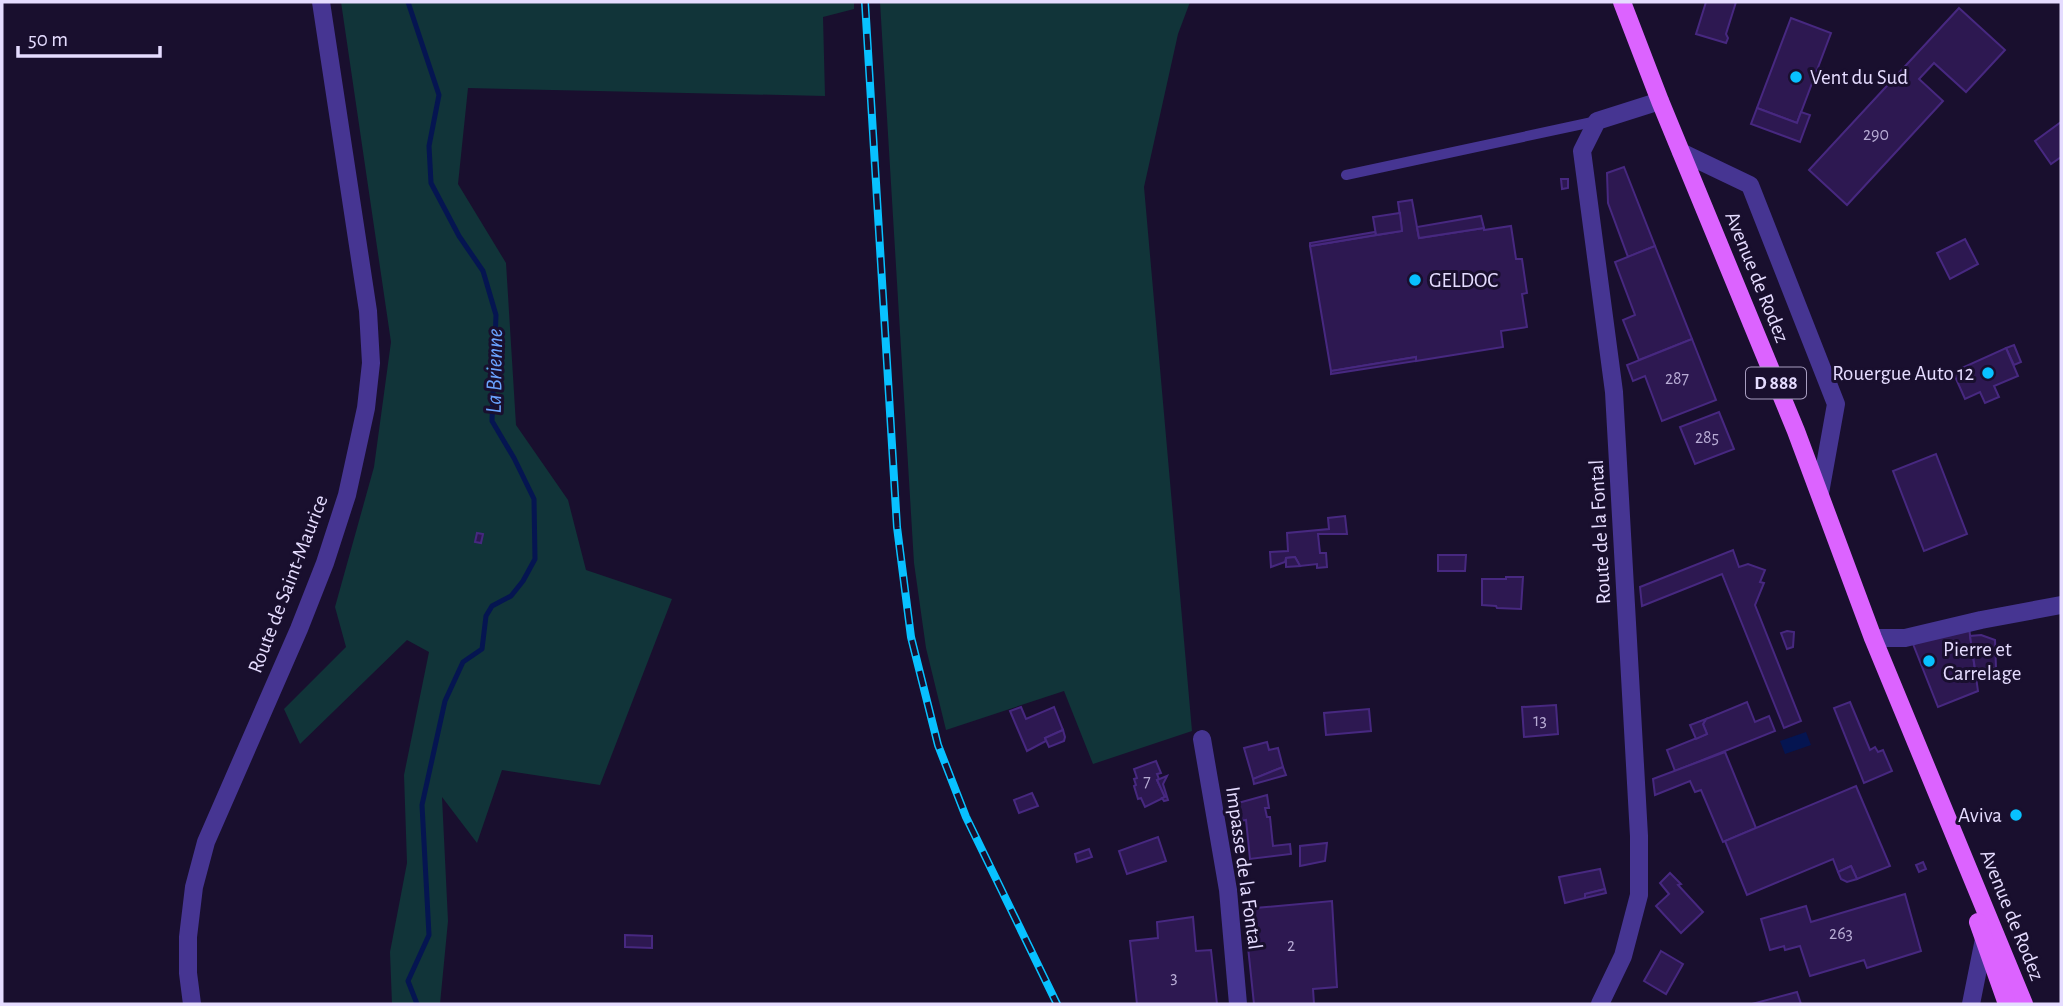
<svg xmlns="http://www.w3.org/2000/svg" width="2063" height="1006" font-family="'Alegreya Sans',sans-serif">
	<rect width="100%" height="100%" fill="#190f2e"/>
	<g fill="#113439">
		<polygon points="341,2 854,2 854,9 823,17 825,96 468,88 458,184 506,263 516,425 568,500 586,570 672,599 600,785 502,770 477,843 442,797 448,921 440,1004 392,1004 390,952 407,863 404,775 429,652 407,640 300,744 284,709 346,647 335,607 374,467 391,342"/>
		<polygon points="880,2 1190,2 1178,34 1144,187 1192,731 1093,764 1064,691 946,730 926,648 914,563"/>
	</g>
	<polygon fill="#051551" points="1806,732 1811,745 1785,754 1780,741"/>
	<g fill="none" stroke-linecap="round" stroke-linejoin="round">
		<polyline stroke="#051551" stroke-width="5" points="408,2 439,95 429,146 431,183 459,236 483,271 496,315 492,421 514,458 534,499 535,559 523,581 511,596 492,606 486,616 482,649 463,662 445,701 422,805 429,935 408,981 417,1004"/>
	</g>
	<g fill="#2d1851" stroke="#472880" stroke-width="2">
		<polygon points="1706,2 1736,2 1726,34 1728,38 1726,43 1696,34"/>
		<polygon points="1959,8 2005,50 1966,92 1934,63 1919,79 1943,101 1847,205 1809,170"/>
		<polygon points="1791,18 1831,33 1797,123 1757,108"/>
		<polygon points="1757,108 1797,123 1801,112 1810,115 1800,142 1751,124"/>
		<polygon points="2061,122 2061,157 2051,164 2035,141"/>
		<polygon points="1624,167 1655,246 1628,257 1608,203 1607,173"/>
		<polygon points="1561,179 1568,179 1568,188 1562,189"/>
		<polygon points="1412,200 1419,238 1484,228 1484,230 1511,226 1516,259 1522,259 1527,293 1522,294 1527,327 1501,331 1503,347 1416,361 1416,357 1331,371 1310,246 1402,231 1398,202"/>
		<polygon points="1400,213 1402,231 1376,235 1373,217"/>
		<polygon points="1481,216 1484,228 1419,238 1417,227"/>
		<polygon points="1375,232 1376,235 1310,246 1310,243"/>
		<polygon points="1965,239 1978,264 1950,279 1937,253"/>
		<polygon points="1655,246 1692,339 1639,360 1623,320 1635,315 1615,262"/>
		<polygon points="1692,339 1716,400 1662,421 1645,376 1633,381 1627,365"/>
		<polygon points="2014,345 2021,362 2014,365 2006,348"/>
		<polygon points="2006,348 2018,376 1994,386 1999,397 1985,403 1980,392 1965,399 1953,372"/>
		<polygon points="1416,357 1416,361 1331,374 1331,371"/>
		<polygon points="1719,412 1734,449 1695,464 1680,427"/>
		<polygon points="1936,454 1967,534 1924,551 1893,471"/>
		<polygon points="1345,516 1347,534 1318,534 1320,553 1326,553 1327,567 1317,568 1317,564 1300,566 1295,557 1286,558 1285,562 1271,567 1270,552 1288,551 1287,533 1329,529 1328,518"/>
		<polygon points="477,533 483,534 481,543 475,542"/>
		<polygon points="1733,550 1739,567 1748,564 1765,570 1760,582 1764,583 1755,605 1801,721 1784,728 1722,574 1642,606 1640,587"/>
		<polygon points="1438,555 1466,555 1465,571 1438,571"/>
		<polygon points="1295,557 1300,566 1286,567 1286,558"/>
		<polygon points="1506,577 1523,577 1521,609 1497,608 1496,606 1482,605 1482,579 1506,579"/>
		<polygon points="1969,628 1978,691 1938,707 1913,644"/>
		<polygon points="1787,631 1794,632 1793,647 1787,649 1781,633"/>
		<polygon points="1981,635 1995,640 1996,668 1975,669 1970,636"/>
		<polygon points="1747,702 1755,722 1769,716 1775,731 1675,771 1667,750 1707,734 1703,724 1706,719"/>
		<polygon points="1850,702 1870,750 1875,747 1878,752 1883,750 1892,771 1864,783 1834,708"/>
		<polygon points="1556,705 1558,734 1524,737 1522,707"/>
		<polygon points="1021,707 1026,719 1054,707 1063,730 1045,738 1046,741 1027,751 1010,711"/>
		<polygon points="1369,709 1371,731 1326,735 1324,713"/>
		<polygon points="1706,719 1703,724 1707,734 1696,739 1690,725"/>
		<polygon points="1063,730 1065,737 1064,741 1049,747 1045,738"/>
		<polygon points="1267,742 1269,750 1278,748 1283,767 1253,779 1244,748"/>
		<polygon points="1725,752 1756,828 1723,842 1701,790 1695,792 1690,781 1655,795 1653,779"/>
		<polygon points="1156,761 1161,773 1157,774 1159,779 1157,780 1165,797 1145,807 1141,798 1138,799 1134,786 1136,785 1134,779 1137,778 1134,769"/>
		<polygon points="1283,767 1286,775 1254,784 1253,779"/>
		<polygon points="1167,776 1163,784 1168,800 1164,801 1162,798 1165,797 1157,780"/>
		<polygon points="1856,786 1890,866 1857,879 1851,866 1838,872 1833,859 1747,895 1725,841"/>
		<polygon points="1032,793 1038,806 1019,813 1014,800"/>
		<polygon points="1267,795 1269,808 1265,808 1267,817 1270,817 1273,846 1290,844 1291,854 1250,859 1246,820 1240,821 1238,803"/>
		<polygon points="1158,837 1166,861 1127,874 1119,851"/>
		<polygon points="1327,843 1325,861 1300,866 1300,846"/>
		<polygon points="1089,849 1092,857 1077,862 1075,854"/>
		<polygon points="1923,862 1926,869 1919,872 1916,865"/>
		<polygon points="1851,866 1857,879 1847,882 1841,879 1838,872"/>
		<polygon points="1600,869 1605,889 1585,894 1585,898 1565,903 1559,877"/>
		<polygon points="1670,873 1681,884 1678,885 1703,912 1681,933 1656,906 1669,894 1660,883"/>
		<polygon points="1605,889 1606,893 1585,898 1585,894"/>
		<polygon points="1905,894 1921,951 1867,968 1864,960 1810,976 1800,946 1785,950 1784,946 1770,950 1761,919 1806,906 1811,922"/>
		<polygon points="1332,901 1337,987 1313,989 1314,1004 1254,1004 1244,909"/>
		<polygon points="1193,917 1196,951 1211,950 1217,1004 1137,1004 1130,941 1158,938 1157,922"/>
		<polygon points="625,935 652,936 652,948 625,947"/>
		<polygon points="1661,951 1683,964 1666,994 1644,981"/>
		<polygon points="1797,992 1801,1004 1752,1004"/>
	</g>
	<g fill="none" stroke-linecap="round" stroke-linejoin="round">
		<polyline stroke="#463592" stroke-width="10" points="1346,175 1597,121"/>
		<g stroke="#463592" stroke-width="18">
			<polyline points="1681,152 1750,185 1836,404 1820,493"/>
			<polyline points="1873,638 1905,638 1981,620 2061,605"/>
			<polyline points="1202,739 1228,890 1238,1004"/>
			<polyline points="192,1004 188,973 188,937 194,887 206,842 299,629 325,563 347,495 366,408 371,363 368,311 321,2"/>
			<polyline points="1600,1004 1623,956 1639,895 1639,836 1614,392 1582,151 1597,121 1660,101"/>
			<polyline points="1971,1004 1984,939"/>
		</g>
		<g stroke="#dc63ff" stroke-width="18">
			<polyline points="1622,2 1660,101 1796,431 1873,638 2024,1004"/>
			<polyline points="1978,922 2007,1004"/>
		</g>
		<defs>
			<polyline id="rail" points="865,2 897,527 911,637 938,745 966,817 1057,1004"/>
		</defs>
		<use href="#rail" stroke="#08c1ff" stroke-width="8"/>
		<use href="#rail" stroke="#190f2e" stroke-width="5" stroke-dasharray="16" stroke-linecap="butt"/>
	</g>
	<g fill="#08c1ff" stroke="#190f2e" stroke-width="2.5">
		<circle cx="1796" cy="77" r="7"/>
		<circle cx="1415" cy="280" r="7"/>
		<circle cx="1988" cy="373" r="7"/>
		<circle cx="1929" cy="661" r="7"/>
		<circle cx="2016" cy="815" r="7"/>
	</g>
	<g text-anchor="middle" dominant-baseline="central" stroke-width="6" stroke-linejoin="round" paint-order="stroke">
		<g font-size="18" fill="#b7abd4">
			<text x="1876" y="135">290</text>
			<text x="1677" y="379">287</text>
			<text x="1707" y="438">285</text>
			<text x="1540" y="721">13</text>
			<text x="1147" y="782">7</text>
			<text x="1841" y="934">263</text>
			<text x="1291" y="946">2</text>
			<text x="1174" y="978">3</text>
		</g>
		<rect fill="#190f2e" stroke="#a89ec0" stroke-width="2" x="1746" y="367.5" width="60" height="31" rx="5"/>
		<g font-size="19" font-weight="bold" fill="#e5dcff">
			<text x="1776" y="383">D 888</text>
		</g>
		<g font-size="21" fill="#e5dcff" stroke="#190f2e" text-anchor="start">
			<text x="1810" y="77">Vent du Sud</text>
			<text x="1429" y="280">GELDOC</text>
			<text x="1974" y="373" text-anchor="end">Rouergue Auto 12</text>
			<text x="1943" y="649">Pierre et<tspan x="1943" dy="24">Carrelage</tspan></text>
			<text x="2002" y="815" text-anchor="end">Aviva</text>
		</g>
		<g font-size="21" fill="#e5dcff" stroke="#190f2e">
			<text transform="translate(1757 277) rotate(68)">Avenue de Rodez</text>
			<text transform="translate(1600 532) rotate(-93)">Route de la Fontal</text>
			<text transform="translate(288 584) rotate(-69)">Route de Saint-Maurice</text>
			<text transform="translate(1244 868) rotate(82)">Impasse de la Fontal</text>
			<text transform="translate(2012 915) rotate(68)">Avenue de Rodez</text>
		</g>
		<g font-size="23" font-style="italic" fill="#6aa3ff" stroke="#190f2e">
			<text transform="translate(495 371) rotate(-89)">La Brienne</text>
		</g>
	</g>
	<rect width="2063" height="1006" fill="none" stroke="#e5dcff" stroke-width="7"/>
	<path d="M18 46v10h142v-10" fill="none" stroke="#e5dcff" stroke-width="3.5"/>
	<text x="28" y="46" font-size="21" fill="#e5dcff" stroke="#190f2e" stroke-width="5" paint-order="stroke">50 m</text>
</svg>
